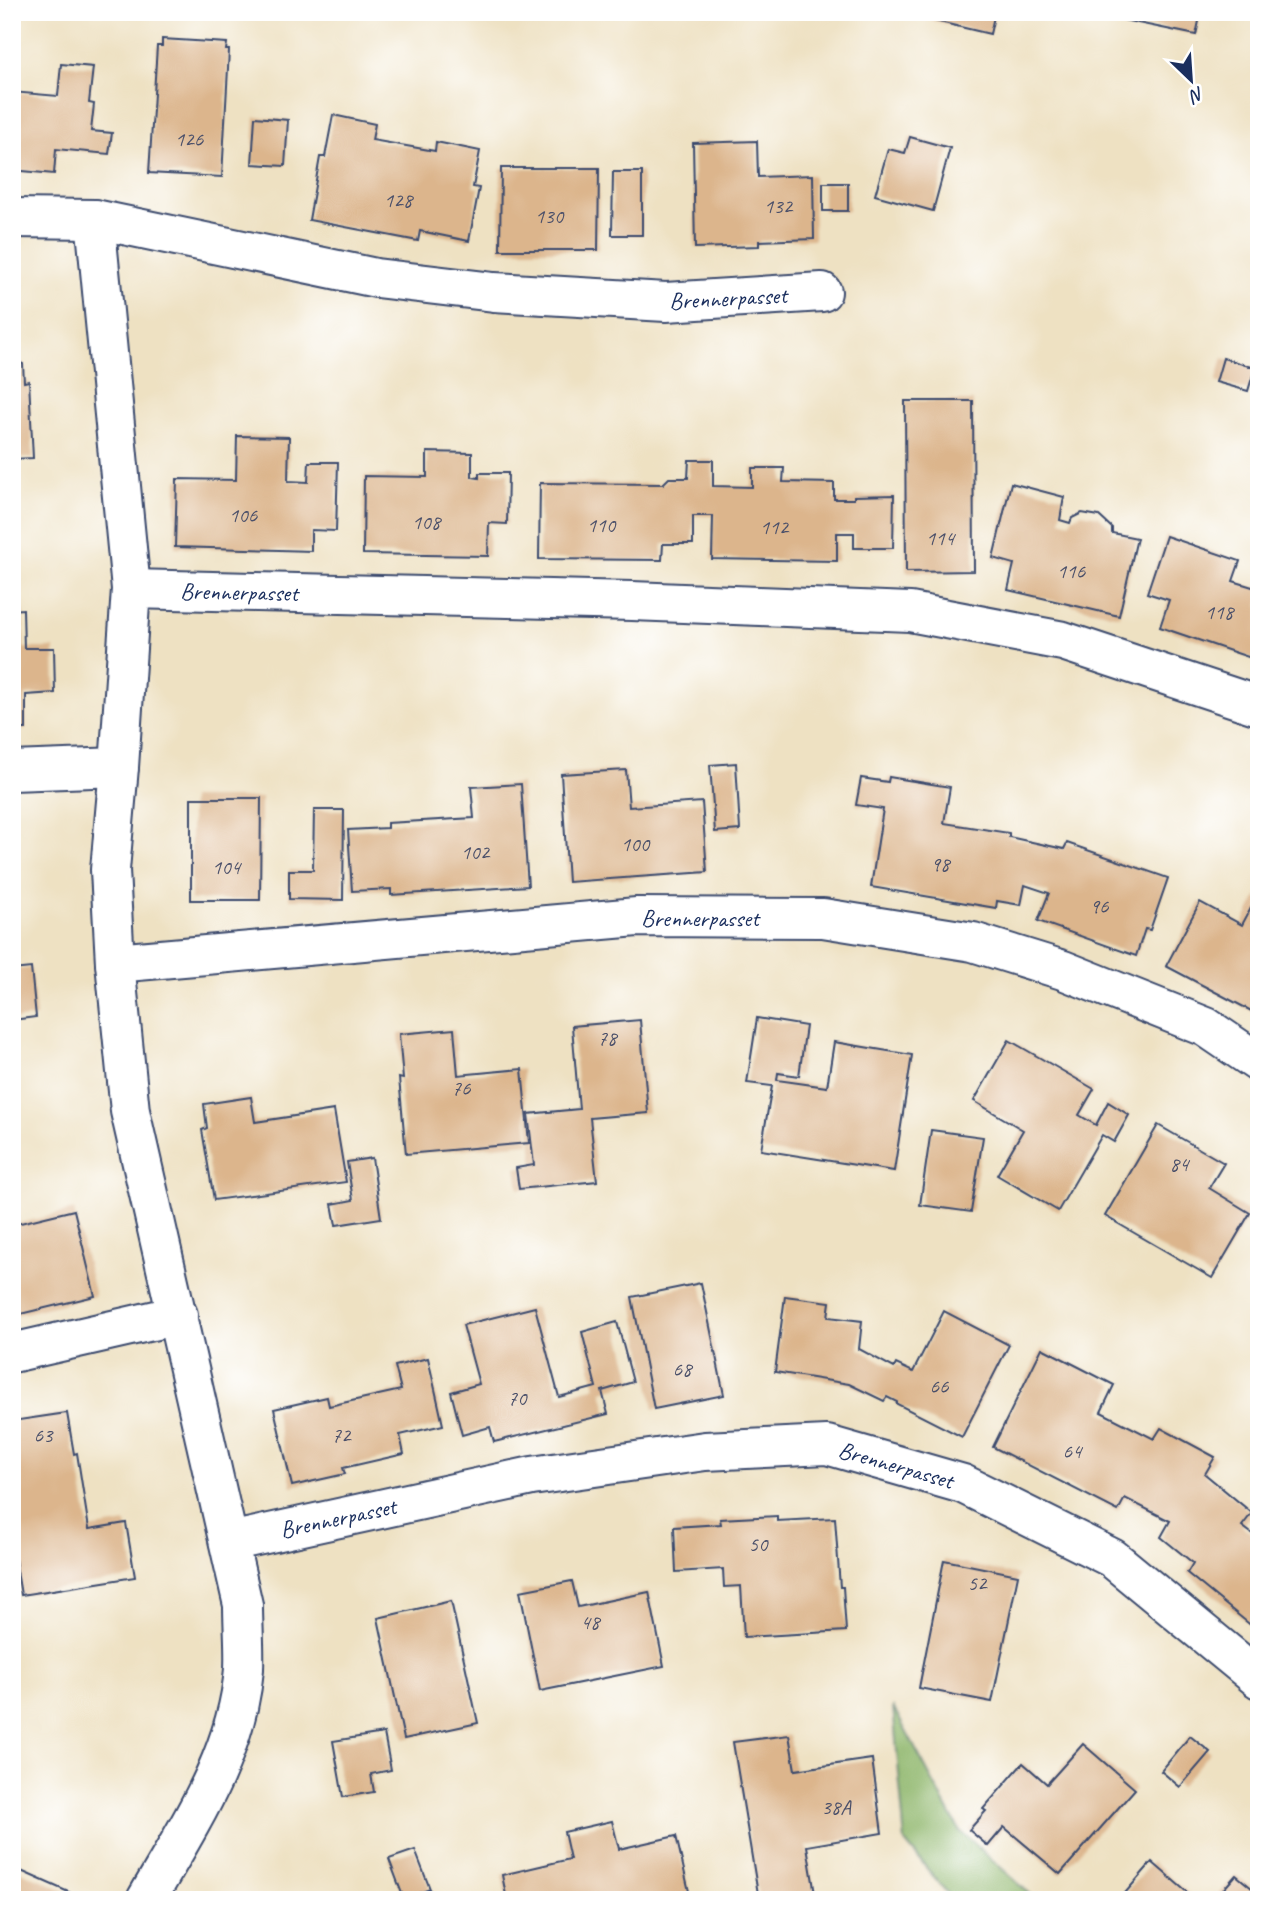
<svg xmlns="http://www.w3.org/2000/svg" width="1271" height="1912" font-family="Caveat,sans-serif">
	<rect width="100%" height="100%" fill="#fff"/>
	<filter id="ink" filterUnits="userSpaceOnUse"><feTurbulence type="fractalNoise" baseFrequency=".0143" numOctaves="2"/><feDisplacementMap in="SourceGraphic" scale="14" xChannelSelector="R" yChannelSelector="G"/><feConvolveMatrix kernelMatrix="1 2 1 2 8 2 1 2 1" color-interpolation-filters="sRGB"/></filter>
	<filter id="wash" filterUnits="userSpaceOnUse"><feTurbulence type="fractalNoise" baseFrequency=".00686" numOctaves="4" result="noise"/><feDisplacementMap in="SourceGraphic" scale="28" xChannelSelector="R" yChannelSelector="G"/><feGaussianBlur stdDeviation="1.57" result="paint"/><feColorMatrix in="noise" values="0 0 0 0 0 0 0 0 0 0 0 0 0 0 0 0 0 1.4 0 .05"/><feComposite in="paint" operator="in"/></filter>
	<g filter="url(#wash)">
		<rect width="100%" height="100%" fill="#eee1c2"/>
		<polygon fill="#91b86e" stroke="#567466" stroke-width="2" points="893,1707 959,1830 1037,1900 953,1900 905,1842"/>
		<g id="blocks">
			<g fill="#dcb58c">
				<polygon points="897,12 995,12 990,34"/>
				<polygon points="1099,12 1201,12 1196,35 1099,15"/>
				<polygon points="162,39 227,43 226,50 229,50 222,177 149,173 157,46 162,46"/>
				<polygon points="61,64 93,67 89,103 94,104 91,131 112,133 109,154 56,149 54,174 12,170 12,92 58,96"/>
				<polygon points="333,115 375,124 372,140 435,151 436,142 480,151 473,187 479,188 469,241 420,231 418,241 309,220 320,157 325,157"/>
				<polygon points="255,117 288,120 285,166 252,164"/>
				<polygon points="910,137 950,148 933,211 875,195 888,149 905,153"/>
				<polygon points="757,141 758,177 813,175 814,239 759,241 759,246 695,248 693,143"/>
				<polygon points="501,168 599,168 598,250 500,250"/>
				<polygon points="613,172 642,172 642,235 612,235"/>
				<rect x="823" y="183" width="25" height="28"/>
				<polygon points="1223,358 1255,368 1248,391 1216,382"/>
				<polygon points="12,360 23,364 24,382 29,381 33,458 12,459"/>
				<polygon points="905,401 973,401 974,571 906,572"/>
				<polygon points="237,436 289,437 288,481 308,482 309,462 338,462 336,531 311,530 311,551 175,547 177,479 236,480"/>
				<polygon points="427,452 472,453 472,477 479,478 479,473 508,473 507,524 489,523 488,556 363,554 364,476 427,477"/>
				<polygon points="689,460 713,460 713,486 752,487 752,468 784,468 783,482 834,483 834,499 854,499 854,496 894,495 893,548 854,548 854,533 837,533 837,561 712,559 713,516 693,516 693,544 663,544 662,560 539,559 540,483 663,484 669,478 688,478"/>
				<polygon points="1011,483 1064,497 1060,520 1070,523 1072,518 1082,513 1099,516 1112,528 1112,533 1137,538 1119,616 1008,590 1014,564 993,558"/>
				<polygon points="1166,536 1240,561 1233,581 1259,589 1259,653 1257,660 1160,627 1169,600 1147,593"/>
				<polygon points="23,609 24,648 54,648 55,693 26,695 26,729 12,729 12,610"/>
				<polygon points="736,763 740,830 715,832 710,765"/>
				<polygon points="626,770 629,807 702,802 707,872 568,882 561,774"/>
				<polygon points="889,777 950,787 944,823 1009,833 1009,837 1064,849 1067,843 1168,878 1150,930 1145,929 1136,956 1038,921 1049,893 1025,885 1021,905 997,901 996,908 871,887 883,809 856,805 861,778 888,782"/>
				<polygon points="521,784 528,886 391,895 391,889 352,891 348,830 387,828 387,823 474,818 471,787"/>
				<polygon points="191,798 261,798 260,900 191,900"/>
				<polygon points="314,810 344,810 343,900 289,899 289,870 313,870"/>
				<polygon points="1259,893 1259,1015 1166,966 1200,902 1242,925"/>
				<polygon points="31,968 36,1017 12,1020 12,970"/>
				<polygon points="757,1018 806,1026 799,1076 778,1073 777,1080 827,1087 834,1042 912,1055 894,1171 761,1150 772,1086 747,1083"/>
				<polygon points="640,1020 648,1113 590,1118 597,1181 519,1189 516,1168 534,1165 528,1114 579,1109 572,1026"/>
				<polygon points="454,1029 458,1075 522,1069 529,1143 406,1154 399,1078 403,1079 399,1034"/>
				<polygon points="1009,1040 1094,1089 1079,1115 1096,1125 1108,1102 1129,1115 1114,1142 1102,1135 1058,1211 997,1175 1023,1130 974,1101"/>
				<polygon points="251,1097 255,1122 334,1110 346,1182 214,1200 202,1130 207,1128 204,1104"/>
				<polygon points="1158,1125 1224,1163 1209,1188 1250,1213 1212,1278 1105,1216"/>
				<polygon points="931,1130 983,1137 971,1212 920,1205"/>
				<polygon points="372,1158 381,1218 336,1225 332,1204 353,1200 347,1162"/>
				<polygon points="74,1210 95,1296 12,1316 12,1225"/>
				<polygon points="701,1283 724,1395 654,1409 632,1297"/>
				<polygon points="785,1296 830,1302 828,1317 862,1321 859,1349 894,1368 896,1364 913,1372 944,1311 1009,1345 962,1437 897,1404 897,1402 887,1397 884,1401 849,1384 775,1372"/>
				<polygon points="535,1307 559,1397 596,1387 582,1332 617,1322 633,1382 602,1391 608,1414 494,1442 490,1427 462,1435 451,1392 479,1384 463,1325"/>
				<polygon points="1042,1348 1114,1385 1101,1412 1154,1439 1161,1428 1215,1457 1205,1474 1252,1513 1242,1526 1259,1539 1259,1632 1187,1573 1193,1563 1161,1537 1170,1521 1125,1498 1118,1511 993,1447"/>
				<polygon points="428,1358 443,1425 400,1435 404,1454 343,1468 345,1474 292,1486 274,1409 327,1397 329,1406 401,1390 395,1366"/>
				<polygon points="67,1413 74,1454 77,1453 89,1529 126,1523 135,1577 21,1595 12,1541 12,1421"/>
				<polygon points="777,1516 777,1521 835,1518 840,1587 843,1587 846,1631 744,1637 741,1586 724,1587 723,1569 676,1572 674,1527 721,1524 720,1519"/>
				<polygon points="944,1560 1018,1575 992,1702 919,1688"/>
				<polygon points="572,1581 578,1607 649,1592 664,1666 540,1691 520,1591"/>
				<polygon points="451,1601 478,1723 404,1739 378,1618"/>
				<polygon points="384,1733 391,1770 371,1774 374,1792 343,1797 333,1741"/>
				<polygon points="789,1735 795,1770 872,1759 882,1833 807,1846 816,1900 759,1900 733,1742"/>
				<polygon points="1190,1736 1210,1752 1180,1787 1161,1771"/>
				<polygon points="1083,1744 1135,1789 1060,1874 1004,1827 988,1846 969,1830 986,1811 983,1809 1023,1763 1047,1784"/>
				<polygon points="612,1821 619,1849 676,1836 691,1900 507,1900 502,1875 570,1859 564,1832"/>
				<polygon points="415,1850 430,1889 404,1899 389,1859"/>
				<polygon points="1152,1862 1196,1900 1119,1900"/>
				<polygon points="12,1867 73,1894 70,1900 12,1900"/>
				<polygon points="1236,1875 1259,1894 1259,1900 1214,1900"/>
			</g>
		</g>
	</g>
	<g filter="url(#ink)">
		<use href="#blocks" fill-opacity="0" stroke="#3b4a6d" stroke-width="2"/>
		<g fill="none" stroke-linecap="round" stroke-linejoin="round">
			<defs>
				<g id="street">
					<polyline points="12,218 95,219 376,278 494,292 666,302 822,292"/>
					<path d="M95,219l36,370 -12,178 -9,103 5,93 15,148 113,494c0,21 2,43 1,64 -7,86 -56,158 -98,231"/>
					<polyline points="131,589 632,601 910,612 1063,641 1259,706"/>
					<polyline points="12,771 119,767"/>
					<polyline points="115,963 637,917 823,918 973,942 1063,970 1206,1027 1259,1063"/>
					<polyline points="12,1353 178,1315"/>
					<polyline points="229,1542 532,1476 705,1451 827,1445 963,1484 1112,1558 1259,1679"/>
				</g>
			</defs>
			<use href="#street" stroke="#3b4a6d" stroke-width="42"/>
			<use href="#street" stroke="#fff" stroke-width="38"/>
		</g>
	</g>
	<g text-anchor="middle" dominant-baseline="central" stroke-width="5" stroke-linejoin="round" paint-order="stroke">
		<g font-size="21" fill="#4b506a">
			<text x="189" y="139">126</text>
			<text x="398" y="200">128</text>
			<text x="778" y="206">132</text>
			<text x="549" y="216">130</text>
			<text x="243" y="515">106</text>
			<text x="426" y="522">108</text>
			<text x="601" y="525">110</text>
			<text x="774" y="527">112</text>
			<text x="940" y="538">114</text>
			<text x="1071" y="571">116</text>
			<text x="1219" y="612">118</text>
			<text x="635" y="844">100</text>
			<text x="475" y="852">102</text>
			<text x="940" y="864">98</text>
			<text x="226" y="867">104</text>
			<text x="1099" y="906">96</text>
			<text x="607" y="1038">78</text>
			<text x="461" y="1088">76</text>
			<text x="1179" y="1164">84</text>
			<text x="682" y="1369">68</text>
			<text x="939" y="1386">66</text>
			<text x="517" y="1398">70</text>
			<text x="43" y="1435">63</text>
			<text x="341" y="1435">72</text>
			<text x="1072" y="1451">64</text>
			<text x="758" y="1544">50</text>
			<text x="977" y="1583">52</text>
			<text x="590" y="1622">48</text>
			<text x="836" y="1807">38A</text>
		</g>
		<g font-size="24" fill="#1b2f5e" stroke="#fff">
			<text transform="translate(728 298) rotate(-3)">Brennerpasset</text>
			<text transform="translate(239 592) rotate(1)">Brennerpasset</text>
			<text x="700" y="918">Brennerpasset</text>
			<text transform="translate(896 1465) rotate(16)">Brennerpasset</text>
			<text transform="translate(338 1518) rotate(-12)">Brennerpasset</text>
		</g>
	</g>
	<rect width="1271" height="1912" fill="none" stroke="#fff" stroke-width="42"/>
	<g transform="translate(1191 80) rotate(155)" stroke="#ffffff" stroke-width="5" paint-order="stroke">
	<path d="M0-5L12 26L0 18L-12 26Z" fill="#1b2f5e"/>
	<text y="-10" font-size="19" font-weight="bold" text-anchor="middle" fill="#1b2f5e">N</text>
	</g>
</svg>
